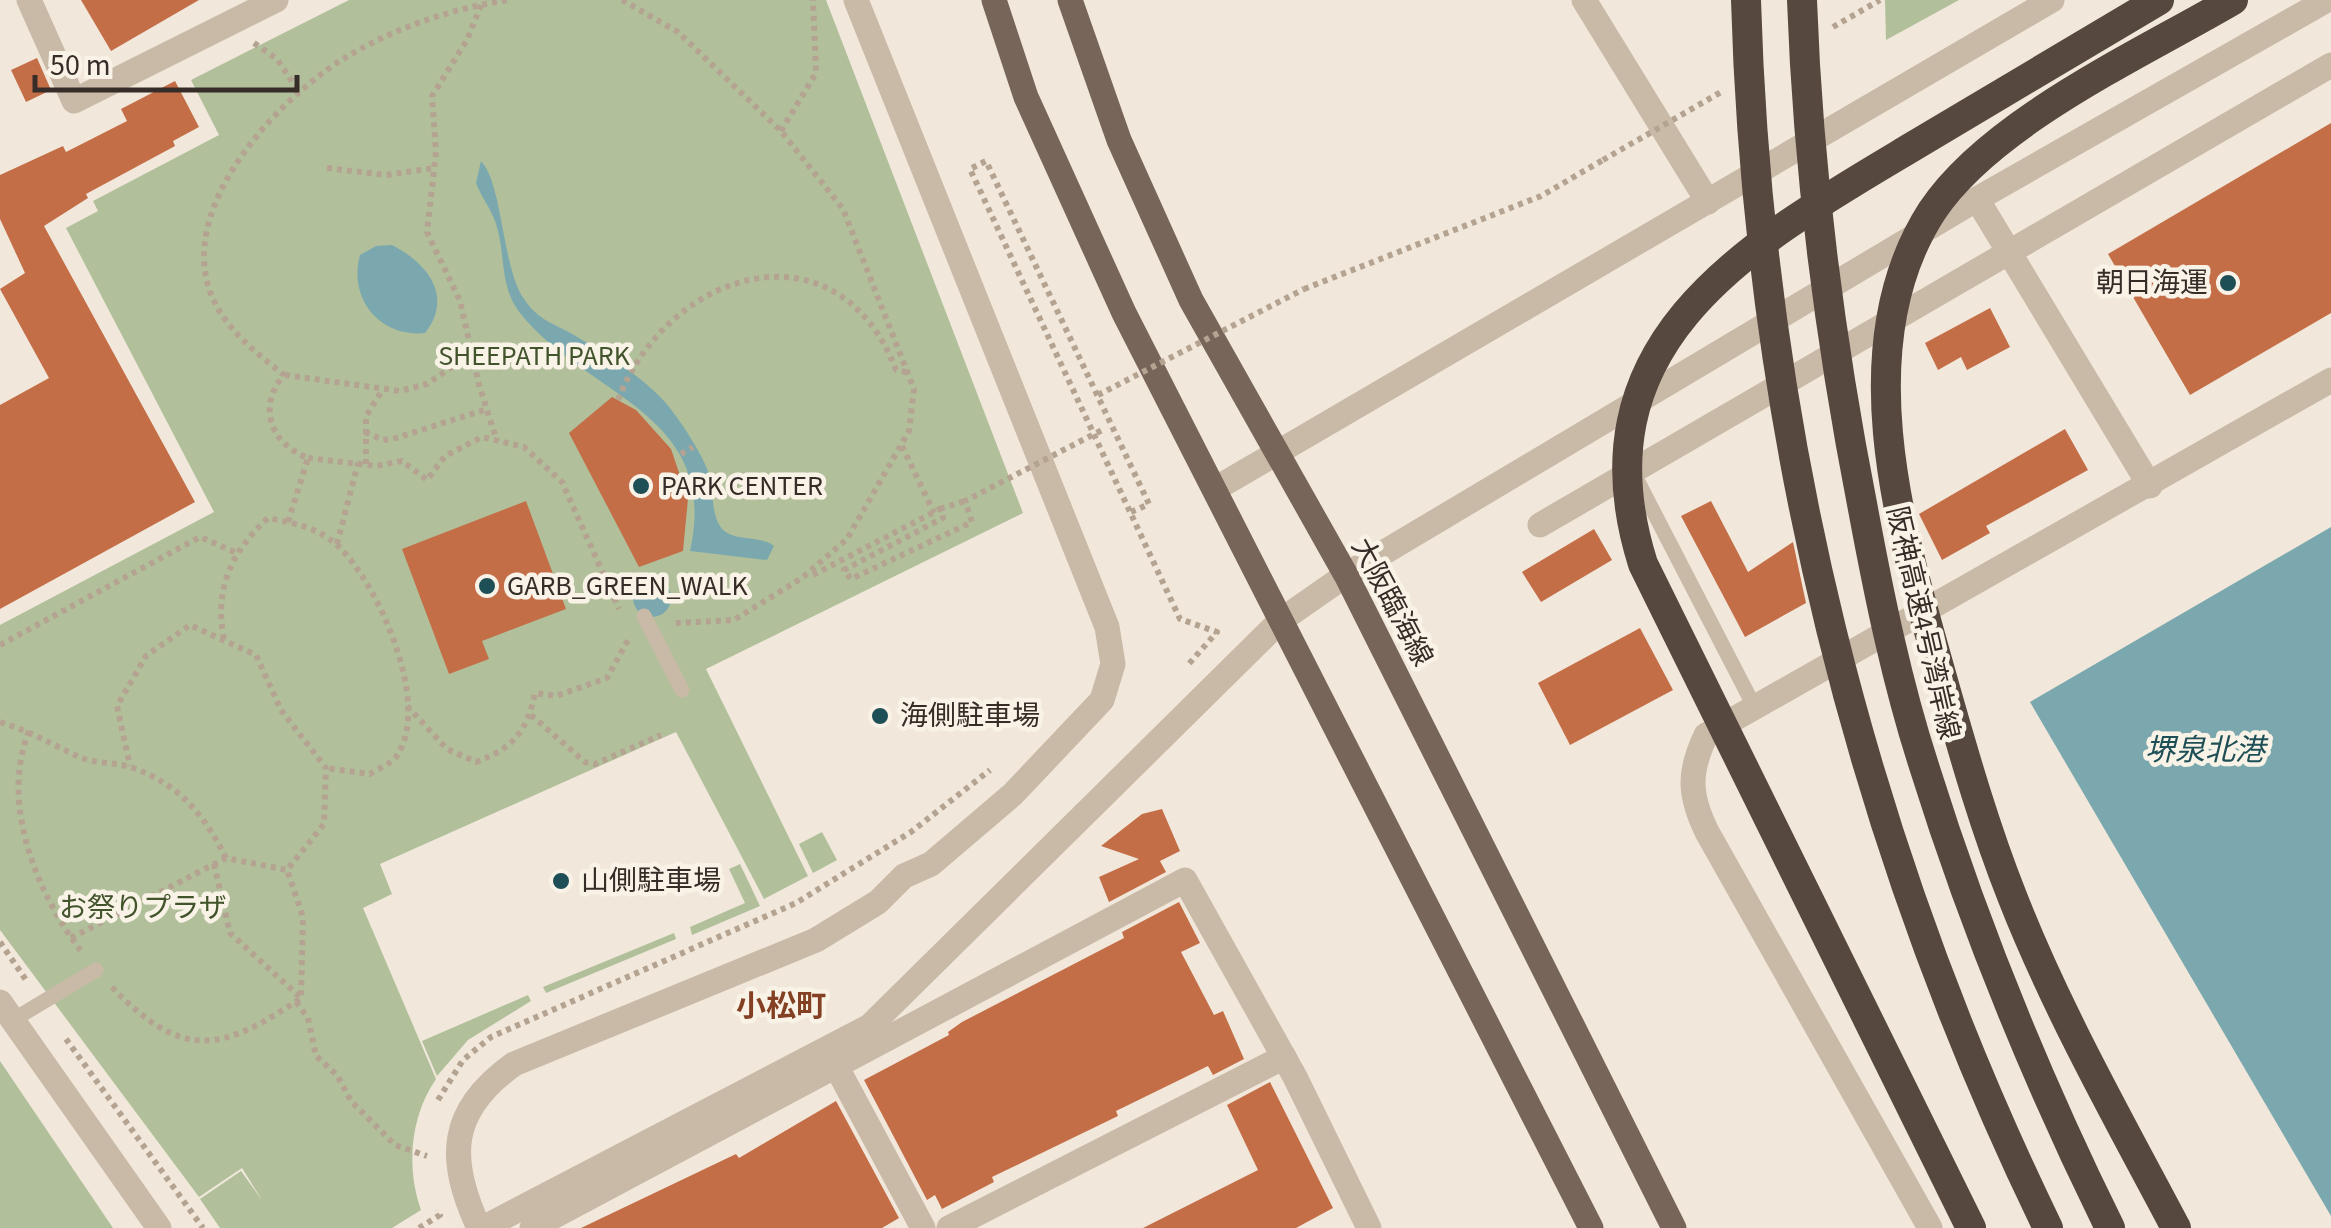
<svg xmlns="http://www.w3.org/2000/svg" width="2331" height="1228" font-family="'Source Sans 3','Noto Sans JP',sans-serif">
	<rect width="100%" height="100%" fill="#f1e8db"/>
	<g fill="#b1c09b">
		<path d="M349,0h477l197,513 -317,156 102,207 -44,23 -88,-167 -296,132 12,30 -29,14 73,171c-26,38 -30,88 -15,131l-29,18h-172l-20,-29 41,-28 21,29 -20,-32 -43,29 -199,-267v-305l214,-113 -148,-284 32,-17 -5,-10 126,-66 -28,-55z"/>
		<polygon points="1885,0 1959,0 1886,40"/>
		<polygon points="822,832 837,860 813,873 799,844"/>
		<polygon points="740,864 760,906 692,935 690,927 745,903 729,869"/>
		<polygon points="674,933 676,939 546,993 543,987"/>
		<polygon points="528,995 531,1001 468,1040 437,1076 422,1041"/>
		<polygon points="0,1061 113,1228 0,1228"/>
	</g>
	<g fill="#7ba8ae">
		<path d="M481,161c22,23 21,107 43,138 15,23 33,25 55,39 29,17 63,39 86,64 14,16 42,58 46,79 2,14 1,33 9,45 11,17 38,8 54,20l-7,14 -77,-9c31,-139 -102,-153 -170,-238 -21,-26 -14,-59 -24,-89 -4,-14 -15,-27 -20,-41z"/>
		<path d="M392,245c35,18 62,51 33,88 -46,5 -77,-35 -65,-78l16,-9z"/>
		<polygon points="2331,527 2331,1216 2030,702"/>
		<circle cx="652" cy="598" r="19"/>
	</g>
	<g fill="#c46e47">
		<polygon points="81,0 199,0 111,51"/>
		<polygon points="37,58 51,90 26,102 11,70"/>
		<polygon points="175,81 199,127 173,141 175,146 86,194 88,198 44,226 195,502 0,609 0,405 49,378 0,289 25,273 0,219 0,175 63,146 66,152 127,121 121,109"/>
		<polygon points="2331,123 2331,313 2190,395 2108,254"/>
		<polygon points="1990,308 2010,347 1967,370 1961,357 1938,370 1925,343"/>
		<polygon points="612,397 636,410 671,449 688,499 683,551 639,567 569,433"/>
		<polygon points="2065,429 2088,470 1986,526 1990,533 1942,560 1919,514"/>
		<polygon points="526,501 566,609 482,641 489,659 449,674 402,549"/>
		<polygon points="1711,501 1748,572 1793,542 1806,603 1745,637 1681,516"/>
		<polygon points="1594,529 1612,560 1541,602 1522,572"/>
		<polygon points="1640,628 1673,690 1570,745 1538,683"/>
		<polygon points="1162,809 1180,851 1160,861 1166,872 1109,902 1099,877 1139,859 1101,846 1142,814"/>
		<polygon points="1179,902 1200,943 1181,952 1214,1015 1223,1011 1244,1059 1213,1075 1208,1066 1116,1111 1118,1116 992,1177 994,1182 942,1209 935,1195 927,1200 864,1080 949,1035 948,1032 962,1022 1124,938 1122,932"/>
		<polygon points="1270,1082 1333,1208 1296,1228 1143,1228 1258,1170 1227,1105"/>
		<polygon points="836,1101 899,1218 882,1228 581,1228 736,1154 739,1158"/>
	</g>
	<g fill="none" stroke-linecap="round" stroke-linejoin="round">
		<g stroke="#b5a392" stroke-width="6" stroke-dasharray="5 5" stroke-linecap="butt">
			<polyline points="622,0 678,32 781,131 843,209 914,389 909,431 847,539 802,578 734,620 675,623"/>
			<polyline points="481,5 467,40 432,96 436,152 427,232 460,301 479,385 497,441"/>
			<polyline points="1833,27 1880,0"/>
			<polyline points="254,43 277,59 299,92"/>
			<polyline points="781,131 816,73 813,0"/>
			<polyline points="327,168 386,175 434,168"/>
			<polyline points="1304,289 1541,196 1603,160"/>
			<polyline points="285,375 400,391 427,384 472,353"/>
			<path d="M618,400c51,-132 220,-181 278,-30l10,2"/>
			<polyline points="365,432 383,440 396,438 487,409"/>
			<polyline points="902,446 934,513"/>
			<polyline points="681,454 693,447"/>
			<polyline points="308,458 376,466 402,461 427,480 445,456 482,437 524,447 562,482 619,609"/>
			<polyline points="366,464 366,416 383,389"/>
			<polyline points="940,509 965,501"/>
			<polyline points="1131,512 1149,504 986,161 970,169 1180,619 1217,632 1187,666"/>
			<path d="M288,522l20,-64c-38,-14 -51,-52 -24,-83 -20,-16 -41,-32 -56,-52 -74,-91 40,-217 115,-264 51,-31 107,-50 165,-59"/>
			<polyline points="337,544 358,463"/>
			<path d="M224,639c-10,-50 7,-87 44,-121 25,5 50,9 70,28 40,37 95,160 58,211 -5,7 -19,12 -26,17l-44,-6"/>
			<polyline points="0,645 200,537 237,553"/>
			<path d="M407,706l40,43 29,13c37,-14 51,-30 59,-69l21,3 51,-18 21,-38"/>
			<polyline points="531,715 585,762 595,764 661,735"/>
			<path d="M0,722c29,9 52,22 79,35 17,7 37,5 54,11 46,16 72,48 93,90"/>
			<path d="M29,731c-29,72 7,161 52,220"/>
			<polyline points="214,864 230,933 301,998 303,917 287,870"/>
			<polyline points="71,938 226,858 287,870 324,824 326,768 281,710 256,655 190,625 146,656 117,706 130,766"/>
			<polyline points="0,942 28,983"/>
			<path d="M112,987c71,75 111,64 189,11"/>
			<polyline points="296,1002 308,1018 316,1056 337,1075 351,1101 395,1145 427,1156"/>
			<polyline points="66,1039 203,1228"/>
			<polyline points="438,1100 463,1060 491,1037 796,903 911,832 990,770"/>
			<polyline points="419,1228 440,1215 438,1210"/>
		</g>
		<g stroke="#c9b9a7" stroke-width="15">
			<polyline points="1635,476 1755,708"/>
			<polyline points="644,616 682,690"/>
			<polyline points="13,1020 96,970"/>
		</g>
		<g stroke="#c9b9a7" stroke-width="25">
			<polyline points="29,0 74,101 276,0"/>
			<polyline points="1584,0 1708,202"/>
			<polyline points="1977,199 2150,486"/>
			<polyline points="1540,525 2331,65"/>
			<polyline points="836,1066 923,1228"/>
			<path d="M479,1228c-32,-69 -31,-117 35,-164l302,-124 62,-38 26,-26 27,-12 82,-70 89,-94 11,-36 -6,-37 -251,-627"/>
			<polyline points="532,1228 1185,880 1295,1077 1369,1228"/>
			<polyline points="949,1228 1284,1057"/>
		</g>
		<g stroke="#c9b9a7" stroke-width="25">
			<polyline points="1215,489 2052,0"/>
			<polyline points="0,1002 159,1228"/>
			<polyline points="483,1228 870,1026 1280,621 1346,575 1977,199 2327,0"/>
			<path d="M1930,1228l-223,-396c-18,-37 -19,-59 -1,-97l625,-355"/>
		</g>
		<g stroke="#776559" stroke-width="25">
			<polyline points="994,0 1026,97 1124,313 1591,1228"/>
			<polyline points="1070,0 1119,140 1191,300 1346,575 1674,1228"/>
		</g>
		<g stroke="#b5a392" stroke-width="6" stroke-dasharray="5 5" stroke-linecap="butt">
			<polyline points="1603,160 1721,92"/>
			<polyline points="1098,395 1304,289"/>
			<polyline points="813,575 940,509 943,518 844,570 851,579 972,522 965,501 1104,429"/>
		</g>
		<g stroke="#57483f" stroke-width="30">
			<path d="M1746,0c12,427 115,844 302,1228"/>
			<path d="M1802,0c6,172 28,341 61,509 16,86 34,174 61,257 50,160 112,312 186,462"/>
			<path d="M1971,1228l-328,-664c-71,-225 110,-322 274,-420 81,-48 162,-96 242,-144"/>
			<path d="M2176,1228c-57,-108 -119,-217 -164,-332 -27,-68 -47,-138 -67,-208 -41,-146 -103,-338 -13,-477 59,-89 209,-157 301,-211"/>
		</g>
	</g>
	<g fill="#1e4f56" stroke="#f9f2e7" stroke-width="4">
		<circle cx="2228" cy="283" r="10"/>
		<circle cx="641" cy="486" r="10"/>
		<circle cx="487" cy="586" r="10"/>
		<circle cx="880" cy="716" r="10"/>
		<circle cx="561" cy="881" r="10"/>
	</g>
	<g text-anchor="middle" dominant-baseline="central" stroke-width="9" stroke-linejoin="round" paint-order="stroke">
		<g font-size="28" fill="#362d28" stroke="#f9f2e7" text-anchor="start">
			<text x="2208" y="283" text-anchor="end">朝日海運</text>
			<text x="661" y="486">PARK CENTER</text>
			<text x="507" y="586">GARB_GREEN_WALK</text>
			<text x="900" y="716">海側駐車場</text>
			<text x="581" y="881">山側駐車場</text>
		</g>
		<g font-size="28" fill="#42542c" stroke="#f9f2e7">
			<text x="534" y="356">SHEEPATH PARK</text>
			<text x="143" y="908">お祭りプラザ</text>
		</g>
		<g font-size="28" fill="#362d28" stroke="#f9f2e7">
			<text transform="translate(1392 602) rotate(62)">大阪臨海線</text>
			<text transform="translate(1923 623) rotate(77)">阪神高速4号湾岸線</text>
		</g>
		<g font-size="30" font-style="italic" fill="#1e4f56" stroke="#f9f2e7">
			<text x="2205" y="750">堺泉北港</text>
		</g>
		<g font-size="30" font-weight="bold" fill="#834022" stroke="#f9f2e7">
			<text x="781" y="1006">小松町</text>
		</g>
	</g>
	<path d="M35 75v15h262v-15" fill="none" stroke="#362d28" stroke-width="5"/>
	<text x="50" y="75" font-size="30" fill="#362d28" stroke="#f9f2e7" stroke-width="8" paint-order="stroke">50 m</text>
</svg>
